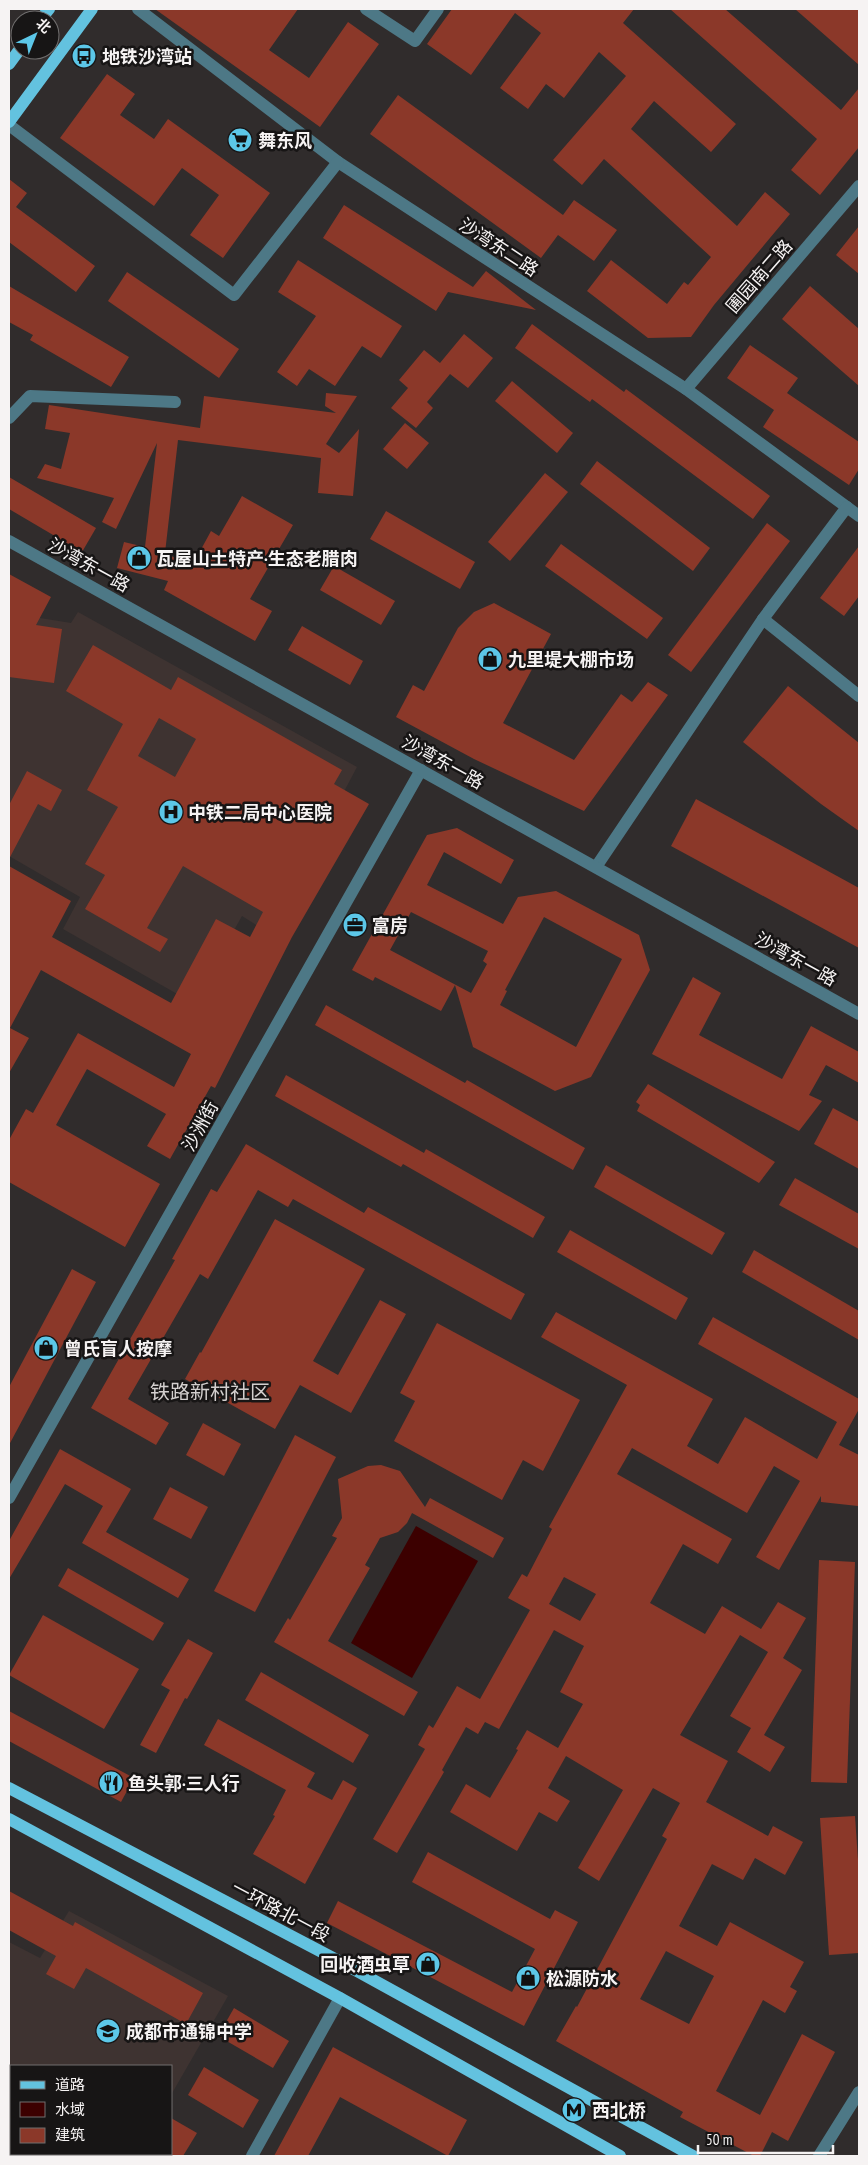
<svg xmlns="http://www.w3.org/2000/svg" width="868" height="2165" font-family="'PT Sans Narrow','Noto Sans SC',sans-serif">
	<rect width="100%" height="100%" fill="#302c2c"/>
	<g fill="#3e3331">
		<polygon points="78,612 357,767 269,933 242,916 193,1003 63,929 80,897 9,856 9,613 71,623"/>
		<polygon points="69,1911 228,1996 171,2095 171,2066 11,2066 11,2154 137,2154 136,2156 9,2156 9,1942 40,1958"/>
	</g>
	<polygon fill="#3c0000" points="416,1526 478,1561 412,1678 351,1643"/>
	<g fill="#8b3829" fill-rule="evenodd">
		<polygon points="155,9 298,9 269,50 309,78 348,22 379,44 320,127"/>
		<polygon points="452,9 634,9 623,23 736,124 711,152 654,101 631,129 737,226 765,192 790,214 714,305 691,337 648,338 587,291 611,260 667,304 684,282 688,285 711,257 604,159 582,185 553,160 626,76 599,52 564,98 546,84 528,109 500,88 541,33 515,13 471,75 427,44"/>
		<polygon points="670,9 725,9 841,110 859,88 859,147 820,195 791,170 817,139"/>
		<polygon points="795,9 859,9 859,65"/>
		<polygon points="107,74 135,94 120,115 154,139 168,119 270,193 223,258 190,235 219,195 182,168 154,206 60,138"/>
		<polygon points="398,95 563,215 574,200 617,230 594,261 558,235 541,258 370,134"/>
		<polygon points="9,179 27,193 16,207 95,266 76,292 9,242"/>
		<polygon points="344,205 473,287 486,271 536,310 448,292 436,311 323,238"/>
		<polygon points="859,226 859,274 836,255"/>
		<polygon points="298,260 402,326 381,358 362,346 335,386 309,369 297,386 277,372 316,316 278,292"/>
		<polygon points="127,272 239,349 219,378 108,301"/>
		<polygon points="9,286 129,357 111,387 30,340 33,335 9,322"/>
		<polygon points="810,286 859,329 859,386 782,319"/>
		<polygon points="532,324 624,392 626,389 770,496 753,519 592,399 590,402 515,348"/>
		<polygon points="464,334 493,358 468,388 450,374 427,402 433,408 416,428 391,408 408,388 399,380 424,350 440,363"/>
		<polygon points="750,345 798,378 787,393 859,442 859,469 849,485 763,427 774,410 727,378"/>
		<polygon points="512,381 573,433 557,453 495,401"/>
		<polygon points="326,393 357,396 326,444 339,453 359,429 353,496 318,493 321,458 178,440 165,553 192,566 211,531 219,536 242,496 293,525 250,599 272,611 255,641 164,590 168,581 117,568 124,542 145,547 157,443 116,529 102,522 114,498 37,478 45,464 61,469 70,433 45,429 49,405 200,428 204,396 336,413 325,406"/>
		<polygon points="405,423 429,443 407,469 383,449"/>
		<polygon points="597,461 710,548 693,571 580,484"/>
		<polygon points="545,473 568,492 510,561 488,542"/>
		<polygon points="9,477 96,528 82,552 9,509"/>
		<polygon points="386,511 475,562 460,589 370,539"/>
		<polygon points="767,523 790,541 691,672 668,655"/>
		<polygon points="561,544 663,618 647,639 545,566"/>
		<polygon points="859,546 859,596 844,616 820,598"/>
		<polygon points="334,566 395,601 381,625 320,590"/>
		<polygon points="9,574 51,597 36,625 62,629 54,683 9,677"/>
		<polygon points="494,603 551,634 503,723 574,760 621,694 632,702 648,682 668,695 584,811 474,759 396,717 413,685 424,691 458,628 474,612"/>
		<polygon points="302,626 363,661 350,685 288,650"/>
		<path d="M93,645l78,45 7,-13 164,93 -8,14 35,20 -77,133 -77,151 -4,-2 -41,73 -23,-13 19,-32 -79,-45 -31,56 104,59 -35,63 -116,-65v-42l17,-31 7,4 45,-80 96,54 17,-33 -150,-84 -31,58 19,10 -20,35v-207l62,35 -19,36 119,66 45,-84 34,18 13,-25 -80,-46 -36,62 21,11 -8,13 -75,-43 20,-34 -20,-11 33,-57 -31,-17 36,-66 -57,-33zM159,718l37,21 -21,38 -37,-21z"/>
		<polygon points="788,686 859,743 859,831 821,804 743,742"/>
		<polygon points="27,771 62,790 51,811 38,804 9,859 9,805"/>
		<polygon points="696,799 859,888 859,948 671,846"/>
		<path d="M457,828l57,32 -13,24 -57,-32 -17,33 76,39 15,-27 38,-6 83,44 11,35 -59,107 -36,14 -82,-44 -18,-62 -14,26 -66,-34 -2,4 -21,-11 75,-135zM411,912l77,39 -5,10 4,3 -16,29 -81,-43zM544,917l78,42 -46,88 -76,-42 7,-14 -2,-1z"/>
		<polygon points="693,977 721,993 699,1035 782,1079 811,1026 859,1052 859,1083 826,1065 809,1095 822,1101 799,1131 652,1054"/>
		<polygon points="326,1005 465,1083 467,1080 585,1148 573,1170 315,1025"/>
		<polygon points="286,1075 424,1153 426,1149 545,1217 533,1238 403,1164 401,1167 275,1096"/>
		<polygon points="648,1084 775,1162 759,1183 637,1111 640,1105 636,1102"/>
		<polygon points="833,1108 859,1122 859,1169 814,1144"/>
		<polygon points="246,1144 364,1213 368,1207 525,1294 511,1320 293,1199 288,1207 258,1190 208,1279 200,1274 128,1399 169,1423 156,1445 91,1408 175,1260 172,1259 211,1189 217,1192"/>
		<polygon points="606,1165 725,1233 712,1255 594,1187"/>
		<polygon points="795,1178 859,1214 859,1249 779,1205"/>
		<polygon points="275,1219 365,1269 313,1361 338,1375 380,1300 406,1314 351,1413 300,1385 275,1429 185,1379 200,1352 201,1353"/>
		<polygon points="570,1230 688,1298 676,1320 557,1252"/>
		<polygon points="754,1250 859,1311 859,1340 742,1272"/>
		<polygon points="72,1269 96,1282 9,1445 9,1387"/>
		<path d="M556,1312l157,87 -26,47 31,18 27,-47 72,42 20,-37 -139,-78 15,-27 146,82v10l-20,36 20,10 -1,51 -37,-4v-6l-42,74 -23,-13 44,-76 -26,-15 -27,47 -115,-65 -15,26 115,65 -14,25 -35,-20 -33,59 55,31 17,-28 39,23 17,-27 28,16 -23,40 19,12 -38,65 21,12 -15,25 -33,-20 14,-24 -21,-12 38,-64 -28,-17 -60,100 48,26 -22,41 62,34 5,-10 30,16 -18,33 -30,-17 -12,22 -31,-16 -33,62 38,20 13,-24 74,40 -14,25 7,4 -12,22 -22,-13 -47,91 44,24 42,-81 33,18 -47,89 -16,-9 -12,24h-6l-74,-39 3,-5 -127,-71 20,-35 1,1 90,-168 -5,-3 18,-33 -27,-15 -54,93 -21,-13 45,-78 -57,-34 -18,32 22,13 -13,21 -18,-10 -22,39 -67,-39 16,-28 24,14 28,-48 -2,-1 11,-19 31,18 25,-44 -23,-12 24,-46 -30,-16 -55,99 -14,-7 -7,12 -12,-7 -24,43 2,2 -47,81 -24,-14 52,-90 -7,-4 11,-20 4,3 24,-42 23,13 50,-89 -22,-12 14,-24 5,3 25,-48 -3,-2 78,-142 -86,-48zM564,1577l32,17 -16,27 -31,-17zM666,1951l48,25 -25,48 -49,-25z"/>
		<polygon points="437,1323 580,1400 543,1471 523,1460 502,1500 394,1441 415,1401 400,1393"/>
		<polygon points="203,1423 241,1444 224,1476 186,1455"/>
		<polygon points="295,1435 336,1457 255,1612 214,1591"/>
		<polygon points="60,1449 131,1489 106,1532 189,1579 178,1598 82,1543 103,1506 65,1484 9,1579 9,1541"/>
		<polygon points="381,1465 400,1471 425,1507 430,1498 504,1538 493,1558 412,1513 407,1523 398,1532 380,1538 365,1565 370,1568 328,1641 418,1692 404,1716 274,1642 288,1618 290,1620 337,1538 332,1536 342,1518 338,1479 368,1466"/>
		<polygon points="170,1487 208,1507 191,1539 153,1519"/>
		<polygon points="819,1560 855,1562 847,1783 811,1782"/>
		<polygon points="68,1568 164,1623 153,1641 58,1586"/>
		<polygon points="43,1615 139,1669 104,1729 9,1675"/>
		<polygon points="188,1639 213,1653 187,1699 185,1698 156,1753 140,1745 170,1690 161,1685"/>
		<polygon points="261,1672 369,1735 353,1763 245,1700"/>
		<polygon points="9,1711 134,1778 121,1802 9,1741"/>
		<polygon points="218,1719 315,1773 307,1787 332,1800 343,1780 357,1788 305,1884 253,1854 275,1816 273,1815 286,1790 204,1745"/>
		<polygon points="855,1816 859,1875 859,1953 829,1955 820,1818"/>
		<polygon points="428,1852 550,1919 555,1910 578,1922 524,2026 327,1923 338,1901 512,1992 535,1949 412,1882"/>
		<polygon points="9,1891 73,1926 75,1922 203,1993 186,2024 86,1968 74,1989 46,1974 56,1956 9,1930"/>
		<polygon points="234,2008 289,2041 273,2068 218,2036"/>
		<polygon points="333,2047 467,2120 448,2156 340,2097 308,2156 274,2156"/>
		<polygon points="204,2067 259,2100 243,2128 188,2095"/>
		<polygon points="171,2118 197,2133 183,2156 171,2156"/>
	</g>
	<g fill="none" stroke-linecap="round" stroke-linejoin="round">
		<g stroke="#4d7886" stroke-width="12">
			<polyline points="138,9 338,162 686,389 859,516"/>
			<polyline points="366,9 415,41 438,9"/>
			<polyline points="9,125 234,295 338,162"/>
			<polyline points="686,389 859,186"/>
			<polyline points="9,418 30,396 175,402"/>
			<polyline points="763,619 859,696"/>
			<polyline points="596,867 763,619 847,507"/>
			<polyline points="9,1498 421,770"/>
			<polyline points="252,2156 340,1998"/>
		</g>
		<g stroke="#4d7886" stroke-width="12">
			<polyline points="9,541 859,1014"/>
			<polyline points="819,2156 859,2092"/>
		</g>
		<g stroke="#63c2df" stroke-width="12">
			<polyline points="40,20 49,9"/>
			<polyline points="9,64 20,49"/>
			<polyline points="9,122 92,9"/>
			<polyline points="9,1788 337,1960 693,2156"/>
			<polyline points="9,1819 340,1998 620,2156"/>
		</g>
	</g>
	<defs>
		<symbol id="bus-disc" viewBox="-11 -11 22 22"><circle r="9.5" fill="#5cc7e8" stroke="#171515"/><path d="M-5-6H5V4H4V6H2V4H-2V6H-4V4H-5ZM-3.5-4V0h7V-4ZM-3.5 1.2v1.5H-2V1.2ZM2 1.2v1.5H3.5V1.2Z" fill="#111"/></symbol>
		<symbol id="supermarket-disc" viewBox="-11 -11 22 22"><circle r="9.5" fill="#5cc7e8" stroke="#171515"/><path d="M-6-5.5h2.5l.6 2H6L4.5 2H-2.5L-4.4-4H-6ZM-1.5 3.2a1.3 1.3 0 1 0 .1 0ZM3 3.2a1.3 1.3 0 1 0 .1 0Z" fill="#111"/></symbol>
		<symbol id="shop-disc" viewBox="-11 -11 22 22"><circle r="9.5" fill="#5cc7e8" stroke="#171515"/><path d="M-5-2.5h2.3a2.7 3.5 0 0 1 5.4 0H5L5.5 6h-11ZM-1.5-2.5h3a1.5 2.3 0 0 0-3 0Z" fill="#111"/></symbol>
		<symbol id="hospital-disc" viewBox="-11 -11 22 22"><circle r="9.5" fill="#5cc7e8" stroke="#171515"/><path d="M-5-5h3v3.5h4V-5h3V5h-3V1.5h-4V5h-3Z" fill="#111"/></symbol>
		<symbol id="office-disc" viewBox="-11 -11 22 22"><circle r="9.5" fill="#5cc7e8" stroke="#171515"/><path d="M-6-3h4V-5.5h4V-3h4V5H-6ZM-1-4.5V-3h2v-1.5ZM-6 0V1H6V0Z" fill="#111"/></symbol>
		<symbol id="restaurant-disc" viewBox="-11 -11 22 22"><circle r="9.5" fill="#5cc7e8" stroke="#171515"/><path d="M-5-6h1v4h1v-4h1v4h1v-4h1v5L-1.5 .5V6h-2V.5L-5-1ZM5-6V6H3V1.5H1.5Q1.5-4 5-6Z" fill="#111"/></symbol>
		<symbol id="school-disc" viewBox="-11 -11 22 22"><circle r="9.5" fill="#5cc7e8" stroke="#171515"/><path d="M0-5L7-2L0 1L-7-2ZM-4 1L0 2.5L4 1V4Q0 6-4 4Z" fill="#111"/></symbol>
		<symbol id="metro-disc" viewBox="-11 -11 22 22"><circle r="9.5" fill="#5cc7e8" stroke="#171515"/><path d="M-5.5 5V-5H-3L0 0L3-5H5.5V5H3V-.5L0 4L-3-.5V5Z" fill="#111"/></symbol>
	</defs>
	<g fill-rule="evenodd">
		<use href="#bus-disc" x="70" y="42" width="28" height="28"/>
		<use href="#supermarket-disc" x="226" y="126" width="28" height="28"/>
		<use href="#shop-disc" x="125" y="544" width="28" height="28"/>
		<use href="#shop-disc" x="476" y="645" width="28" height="28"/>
		<use href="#hospital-disc" x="157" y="798" width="28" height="28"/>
		<use href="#office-disc" x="341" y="911" width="28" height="28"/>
		<use href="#shop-disc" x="32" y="1334" width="28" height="28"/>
		<use href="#restaurant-disc" x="97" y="1769" width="28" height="28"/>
		<use href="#shop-disc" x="414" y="1950" width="28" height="28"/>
		<use href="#shop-disc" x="514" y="1964" width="28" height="28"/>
		<use href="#school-disc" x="94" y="2017" width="28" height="28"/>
		<use href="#metro-disc" x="560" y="2096" width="28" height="28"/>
	</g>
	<g text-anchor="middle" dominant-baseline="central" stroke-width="5" stroke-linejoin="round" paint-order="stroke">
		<g font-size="18" font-weight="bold" fill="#f6f3f3" stroke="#171515" text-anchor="start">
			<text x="102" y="56">地铁沙湾站</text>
			<text x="258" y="140">舞东风</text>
			<text x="156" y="558">瓦屋山土特产·生态老腊肉</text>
			<text x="508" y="659">九里堤大棚市场</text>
			<text x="188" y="812">中铁二局中心医院</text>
			<text x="372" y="925">富房</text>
			<text x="64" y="1348">曾氏盲人按摩</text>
			<text x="128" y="1783">鱼头郭·三人行</text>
			<text x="410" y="1964" text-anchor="end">回收酒虫草</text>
			<text x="546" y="1978">松源防水</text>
			<text x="126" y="2031">成都市通锦中学</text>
			<text x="592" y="2110">西北桥</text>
		</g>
		<g font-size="18" fill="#f6f3f3" stroke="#171515">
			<text transform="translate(499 247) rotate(33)">沙湾东二路</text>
			<text transform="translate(759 276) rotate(-49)">圃园南二路</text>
			<text transform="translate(89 565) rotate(29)">沙湾东一路</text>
			<text transform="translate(443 762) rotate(29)">沙湾东一路</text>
			<text transform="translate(796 959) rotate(29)">沙湾东一路</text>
			<text transform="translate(200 1126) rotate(-61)">沙洲街</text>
			<text transform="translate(281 1911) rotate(28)">一环路北一段</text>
		</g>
		<g font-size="20" fill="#d3cfce" stroke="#171515">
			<text x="210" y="1392">铁路新村社区</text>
		</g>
	</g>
	<rect width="868" height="2165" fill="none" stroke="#f6f3f3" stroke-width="20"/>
	<rect x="10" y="2065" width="162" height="90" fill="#171515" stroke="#706e6e"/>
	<rect x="20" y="2081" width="25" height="8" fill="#63c2df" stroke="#706e6e"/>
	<text x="55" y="2090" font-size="15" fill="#f6f3f3">道路</text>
	<rect x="20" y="2102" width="25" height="15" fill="#3c0000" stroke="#706e6e"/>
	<text x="55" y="2115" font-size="15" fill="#f6f3f3">水域</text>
	<rect x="20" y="2128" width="25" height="15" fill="#8b3829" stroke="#706e6e"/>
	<text x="55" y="2140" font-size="15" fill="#f6f3f3">建筑</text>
	<g transform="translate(35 35) rotate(43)"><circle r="24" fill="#171515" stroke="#706e6e"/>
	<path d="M0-4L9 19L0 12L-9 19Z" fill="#5cc7e8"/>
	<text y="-8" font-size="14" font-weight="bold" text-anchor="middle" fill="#f6f3f3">北</text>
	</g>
	<path d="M698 2145v8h135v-8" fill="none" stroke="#f6f3f3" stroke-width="2.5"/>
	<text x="706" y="2145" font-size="15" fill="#f6f3f3" stroke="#171515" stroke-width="4" paint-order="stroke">50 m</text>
</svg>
